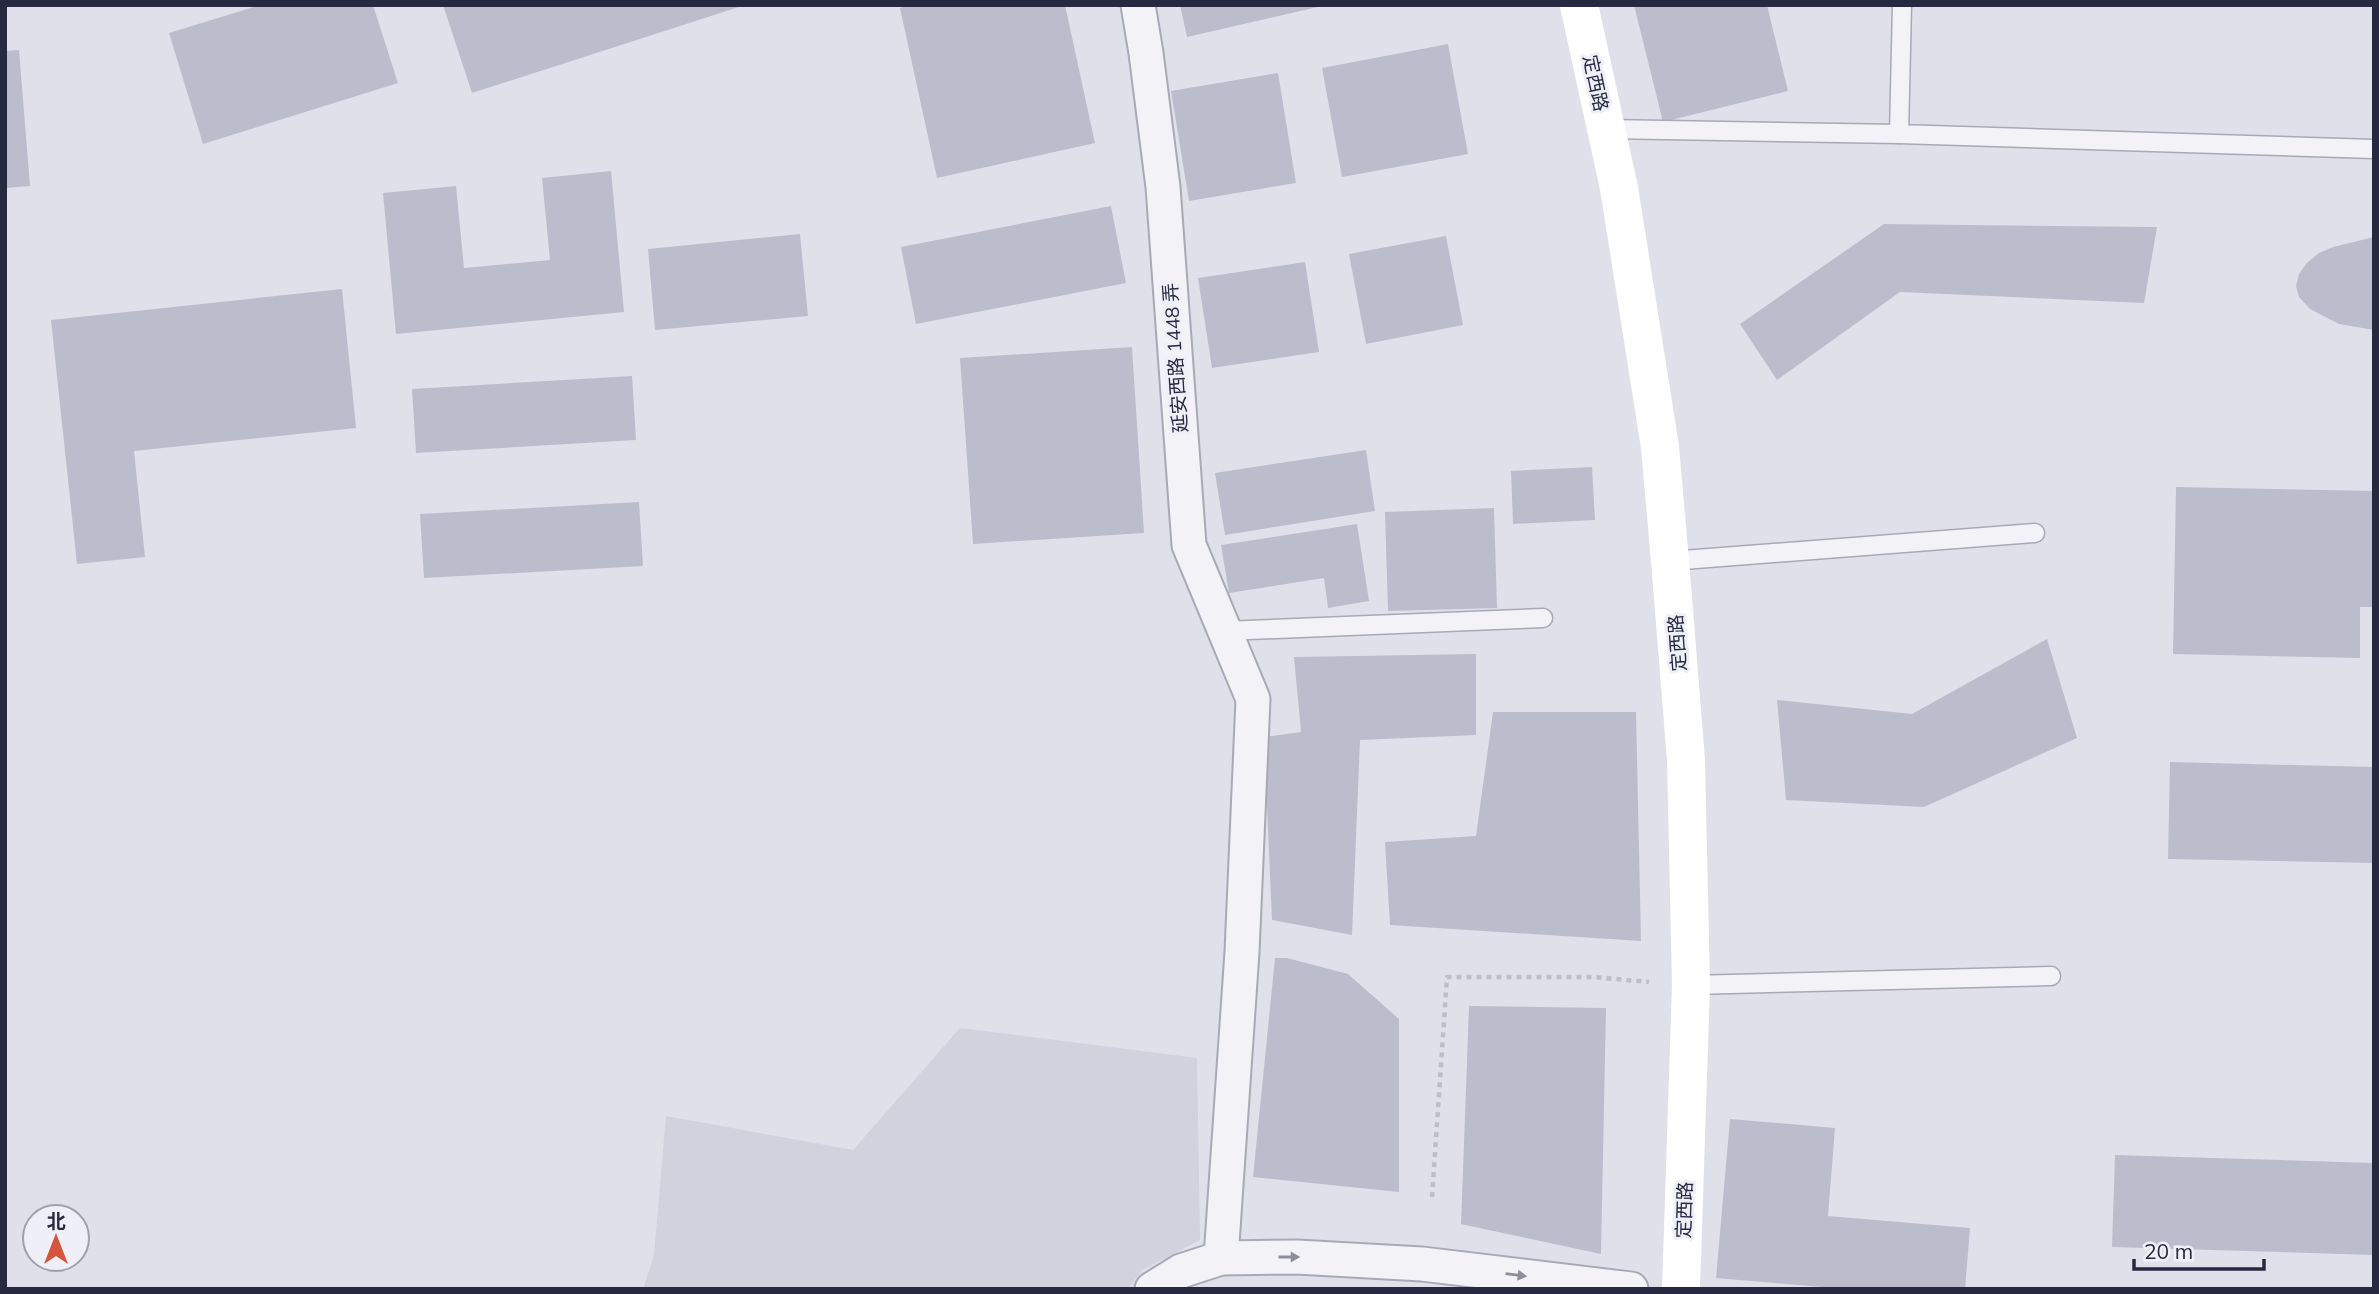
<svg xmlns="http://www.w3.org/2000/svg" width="2379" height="1294" font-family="Mulish,'Noto Sans SC',sans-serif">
	<rect width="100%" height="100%" fill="#dfe0e9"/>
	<polygon fill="#d1d2de" points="960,1028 1197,1058 1200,1240 1142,1270 1128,1289 643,1289 654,1255 666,1116 853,1150"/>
	<g fill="#bcbdcc">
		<polygon points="260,5 373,5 398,83 203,144 169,33"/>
		<polygon points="443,5 741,5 742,6 472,93"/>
		<polygon points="910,5 1065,5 1095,143 937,178 900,8"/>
		<polygon points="1180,5 1322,5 1322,6 1187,37"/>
		<polygon points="1634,5 1767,5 1788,91 1663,122"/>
		<polygon points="1448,44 1468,154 1342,177 1322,68"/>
		<polygon points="19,50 30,186 5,188 5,51"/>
		<polygon points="1278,73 1296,183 1189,201 1171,91"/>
		<polygon points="611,171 624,312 396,334 383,193 456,186 464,268 550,260 542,178"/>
		<polygon points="1111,206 1126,283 916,324 901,247"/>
		<polygon points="1884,224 2157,227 2144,303 1900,292 1777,380 1740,324"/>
		<polygon points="800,234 808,316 655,330 648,249"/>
		<polygon points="1446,236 1463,325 1366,344 1349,254"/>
		<polygon points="2374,237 2374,330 2339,324 2310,309 2299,297 2296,286 2299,274 2307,263 2319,253 2333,247"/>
		<polygon points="1305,262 1319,352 1212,368 1198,278"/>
		<polygon points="342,289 356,428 134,451 145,557 77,564 51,320"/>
		<polygon points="1132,347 1144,533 973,544 960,358"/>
		<polygon points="632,376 636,440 416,453 412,389"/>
		<polygon points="1366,450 1375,511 1225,535 1215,473"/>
		<polygon points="1592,467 1595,520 1513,524 1511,471"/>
		<polygon points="2176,487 2374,491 2374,607 2360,607 2360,658 2173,654"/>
		<polygon points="639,502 643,566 424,578 420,514"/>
		<polygon points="1494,508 1497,608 1388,611 1385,512"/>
		<polygon points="1357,524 1369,601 1328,608 1324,578 1229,593 1221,545"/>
		<polygon points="2047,639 2077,738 1924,807 1786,800 1777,700 1912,714"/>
		<polygon points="1476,654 1476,735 1360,740 1352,935 1272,920 1264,737 1301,732 1294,657"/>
		<polygon points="1493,712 1636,712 1641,941 1390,925 1385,842 1476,836"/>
		<polygon points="2170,762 2374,767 2374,863 2168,859"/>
		<polygon points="1275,958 1287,958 1348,974 1399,1019 1399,1192 1253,1177"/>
		<polygon points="1469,1006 1606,1008 1601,1254 1461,1224"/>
		<polygon points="1730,1119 1835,1128 1828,1216 1970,1228 1965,1289 1845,1289 1716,1278"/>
		<polygon points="2115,1155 2374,1163 2374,1255 2112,1247"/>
	</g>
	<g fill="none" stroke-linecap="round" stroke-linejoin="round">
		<defs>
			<g id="lane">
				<polyline points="1902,5 1899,134 2374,149"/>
				<polyline points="1606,129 1899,134"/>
				<polyline points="1670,561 2035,533"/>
				<polyline points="1224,631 1543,618"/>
				<polyline points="1691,985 2051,976"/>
			</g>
			<g id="street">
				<polyline points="1138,5 1146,53 1163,187 1189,545 1253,699 1242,952 1221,1258"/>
				<polyline points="1152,1289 1181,1271 1221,1258 1297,1257 1422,1264 1631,1289"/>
			</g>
		</defs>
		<use href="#lane" stroke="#a8a9b7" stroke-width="21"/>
		<use href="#street" stroke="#a8a9b7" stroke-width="37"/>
		<polyline stroke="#bdbec8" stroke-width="4.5" stroke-dasharray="5 5" stroke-linecap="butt" points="1432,1197 1447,977 1593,977 1649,982"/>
		<use href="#lane" stroke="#f2f2f7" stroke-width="18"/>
		<use href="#street" stroke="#f2f2f7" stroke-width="33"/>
		<polyline stroke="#fff" stroke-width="38" points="1579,5 1619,188 1660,447 1670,561 1686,760 1691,985 1681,1289"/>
	</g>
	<defs><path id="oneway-solid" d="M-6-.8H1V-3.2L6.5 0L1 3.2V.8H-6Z" transform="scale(1.75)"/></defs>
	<g fill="#8c8e9c">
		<use href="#oneway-solid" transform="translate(1289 1257)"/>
		<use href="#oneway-solid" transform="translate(1516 1275) rotate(7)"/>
	</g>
	<g text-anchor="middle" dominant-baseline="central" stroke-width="6" stroke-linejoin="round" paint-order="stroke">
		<g font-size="19" fill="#272941" stroke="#eff0f7">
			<text transform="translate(1596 83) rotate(78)">定西路</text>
			<text transform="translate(1175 358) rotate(-94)">延安西路 1448 弄</text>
			<text transform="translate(1677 643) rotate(-94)">定西路</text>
			<text transform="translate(1684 1210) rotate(-88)">定西路</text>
		</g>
	</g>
	<rect width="2379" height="1294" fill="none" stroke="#272941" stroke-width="14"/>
	<g transform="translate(56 1238)"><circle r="33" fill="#eff0f7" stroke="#9fa0ae" stroke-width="2"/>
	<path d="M0-5L12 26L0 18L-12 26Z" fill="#d5543d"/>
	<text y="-10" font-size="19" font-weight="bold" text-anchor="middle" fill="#272941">北</text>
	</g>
	<path d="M2134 1259v10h130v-10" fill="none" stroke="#272941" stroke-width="3.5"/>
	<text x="2144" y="1259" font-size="21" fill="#272941" stroke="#eff0f7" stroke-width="5" paint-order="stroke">20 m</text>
</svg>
